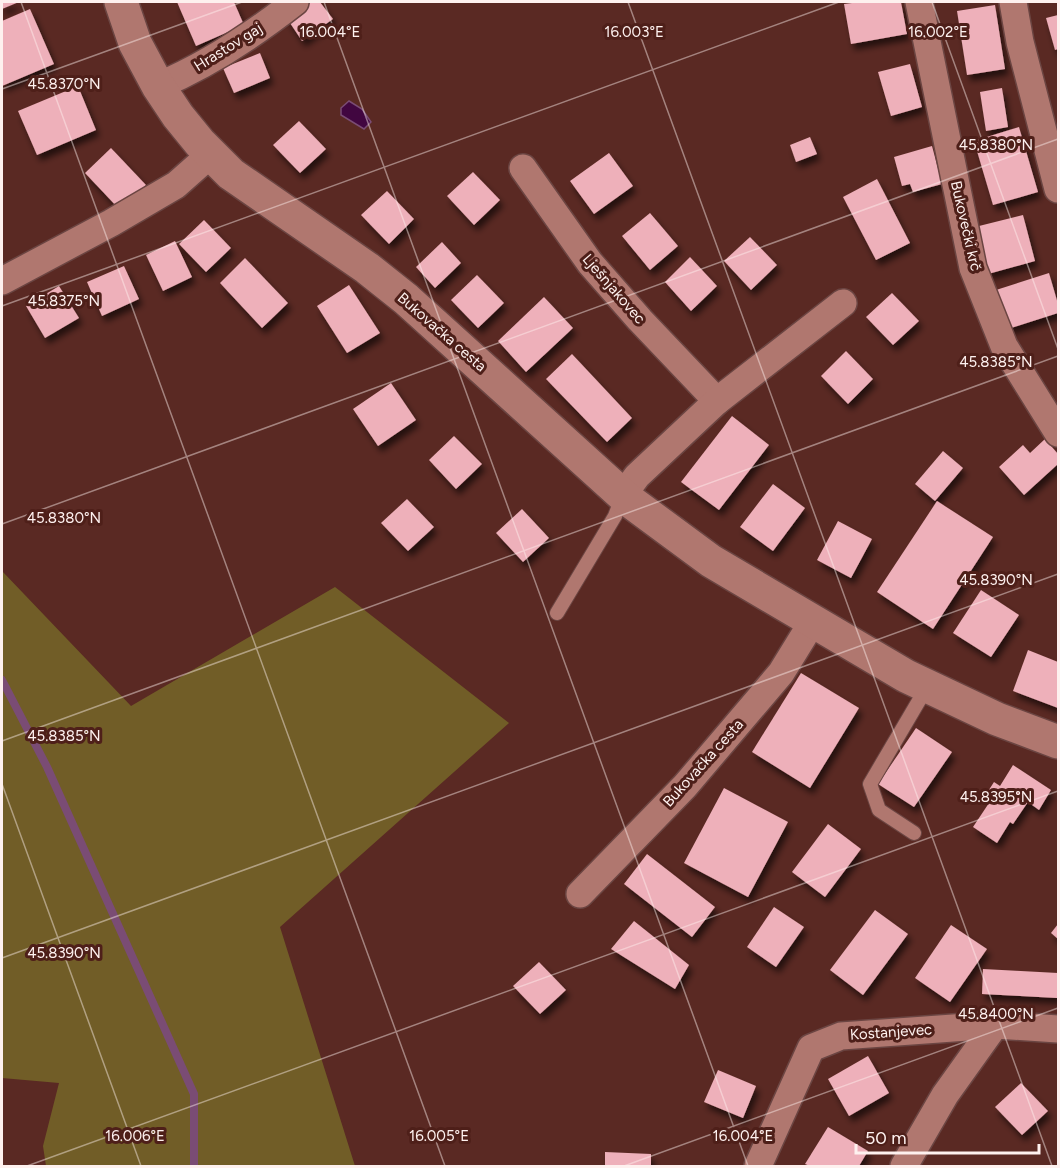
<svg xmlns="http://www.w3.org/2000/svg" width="1060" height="1168" font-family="Figtree,sans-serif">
	<defs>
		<filter id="shadow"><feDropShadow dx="3.5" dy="6" stdDeviation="3" flood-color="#0009"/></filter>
	</defs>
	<rect width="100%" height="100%" fill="#5a2923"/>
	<polygon fill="#715d27" points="2,571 131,706 335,587 509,723 280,927 355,1166 46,1166 43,1146 59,1083 2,1078"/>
	<polygon fill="#410640" stroke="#7a4c74" stroke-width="1.5" points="349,101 362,109 371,122 364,129 341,115 341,108"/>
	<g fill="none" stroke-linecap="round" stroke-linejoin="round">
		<polyline stroke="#7a4c74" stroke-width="8" points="2,680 47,767 194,1094 194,1166"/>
	</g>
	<g fill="#eeb0ba" filter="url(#shadow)">
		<polygon points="2,2 19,2 2,9"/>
		<polygon points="177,2 234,2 244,25 196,46"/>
		<polygon points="308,2 320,2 333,19 302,41 286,17"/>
		<polygon points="860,2 901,2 907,34 851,44 844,4"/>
		<polygon points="995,5 1005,69 967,75 957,11"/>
		<polygon points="30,9 54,64 2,86 2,21"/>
		<polygon points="1058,15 1058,49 1055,50 1046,18"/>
		<polygon points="260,53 270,78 234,93 223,68"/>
		<polygon points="910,64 922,107 891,116 878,72"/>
		<polygon points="78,86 96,130 37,155 18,111"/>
		<polygon points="1002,88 1008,127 986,131 980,92"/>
		<polygon points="299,121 326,149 300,173 273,145"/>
		<polygon points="1019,127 1038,192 993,205 974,141"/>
		<polygon points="810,137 817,154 796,162 790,145"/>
		<polygon points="932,146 942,184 913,192 910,184 902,186 894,157"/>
		<polygon points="111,148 146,185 120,210 85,173"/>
		<polygon points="609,153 633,186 594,214 570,181"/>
		<polygon points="473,172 500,200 474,225 447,196"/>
		<polygon points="877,179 910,243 876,260 843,197"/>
		<polygon points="387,191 414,219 389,244 361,215"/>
		<polygon points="650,213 678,246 650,270 622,236"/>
		<polygon points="1023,215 1035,261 988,274 975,227"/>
		<polygon points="204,220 231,248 206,272 179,244"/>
		<polygon points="750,237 777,265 751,290 724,261"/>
		<polygon points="175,241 192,277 163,291 146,255"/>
		<polygon points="442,242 461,263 435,288 416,267"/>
		<polygon points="690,257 717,286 691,311 665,282"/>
		<polygon points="245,258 288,303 262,328 220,283"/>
		<polygon points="124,266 139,299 102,316 87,282"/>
		<polygon points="1049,273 1058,304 1058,313 1008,329 996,290"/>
		<polygon points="477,275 504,303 478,328 451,300"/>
		<polygon points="349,285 380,333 347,353 317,306"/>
		<polygon points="59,286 79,318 45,338 26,306"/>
		<polygon points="892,293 919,321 893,345 866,317"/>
		<polygon points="544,297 573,328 526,372 498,341"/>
		<polygon points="846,351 873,379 848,404 821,376"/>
		<polygon points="572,354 632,418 607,442 546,379"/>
		<polygon points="391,383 416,420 378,446 353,409"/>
		<polygon points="732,416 769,445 719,510 681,482"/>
		<polygon points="454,436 482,464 456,489 429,460"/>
		<polygon points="1045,439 1058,454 1058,464 1024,495 999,467 1023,445 1030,453"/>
		<polygon points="943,451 963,468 935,501 915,484"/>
		<polygon points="773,484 805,508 773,551 740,527"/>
		<polygon points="407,499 434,527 408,551 381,523"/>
		<polygon points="937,501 993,537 933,629 877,592"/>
		<polygon points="522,509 549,538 523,562 496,533"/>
		<polygon points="838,521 872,539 851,578 817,560"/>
		<polygon points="981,590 1019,615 991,657 953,633"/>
		<polygon points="1028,650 1058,662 1058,708 1013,691"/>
		<polygon points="801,673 859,708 810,788 752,752"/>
		<polygon points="916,728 952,752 914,807 878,784"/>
		<polygon points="1013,765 1051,790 1039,810 1028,802 1013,824 1010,822 997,843 973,827 991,800 985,796 994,782 1000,786"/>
		<polygon points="724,788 788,822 748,897 684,863"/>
		<polygon points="828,824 861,849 825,897 792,872"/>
		<polygon points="647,854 715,907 692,937 624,884"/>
		<polygon points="774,907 804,927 776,967 747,947"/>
		<polygon points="875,910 908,934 863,995 830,970"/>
		<polygon points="634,921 689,965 675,989 611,949"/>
		<polygon points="1058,924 1058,939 1051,933"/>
		<polygon points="951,925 987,949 950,1002 915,978"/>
		<polygon points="539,962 566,990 540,1014 513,986"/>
		<polygon points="983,969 1058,973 1057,998 982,994"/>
		<polygon points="868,1056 889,1093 849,1116 828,1079"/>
		<polygon points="718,1070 756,1086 743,1118 704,1102"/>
		<polygon points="1021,1083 1048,1111 1022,1135 995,1107"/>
		<polygon points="828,1127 868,1151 859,1166 810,1166 805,1164"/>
		<polygon points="605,1152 651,1154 651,1166 605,1166"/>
	</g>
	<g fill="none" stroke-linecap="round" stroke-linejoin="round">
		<defs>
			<g id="lane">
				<polyline points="557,613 615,516 623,495"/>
				<polyline points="914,833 879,810 870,784 927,687"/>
			</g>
			<g id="street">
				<polyline points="919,2 973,268 1004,346 1058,433"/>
				<polyline points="1013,2 1020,42 1058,189"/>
				<path d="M158,86c50,-21 95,-51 137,-84"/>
				<polyline points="523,168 590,263 640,320 717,401"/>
				<polyline points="2,281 111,223 176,185 211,154"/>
				<polyline points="623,495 637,476 717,401 843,303"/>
				<polyline points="580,894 685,786 781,673 813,621"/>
				<polyline points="758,1166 811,1048 841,1036 995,1025 1058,1029"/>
				<polyline points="904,1166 945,1095 995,1025"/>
			</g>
			<polyline id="secondary" points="121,2 135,43 158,86 178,116 200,143 231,174 367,268 406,299 627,499 711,561 906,676 997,719 1058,742"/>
		</defs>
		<use href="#lane" stroke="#6b4542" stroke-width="16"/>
		<use href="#street" stroke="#6b4542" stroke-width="30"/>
		<use href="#secondary" stroke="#6b4542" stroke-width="36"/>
		<use href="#lane" stroke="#b0776f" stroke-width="14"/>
		<use href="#street" stroke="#b0776f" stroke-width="27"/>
		<use href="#secondary" stroke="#b0776f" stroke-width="33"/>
	</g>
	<path fill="none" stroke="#fef1ef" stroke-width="1.5" stroke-opacity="0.45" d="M21,2l424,1164M324,2l424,1164M628,2l424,1164M932,2l126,347M2,89l240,-87M2,306l837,-304M2,524l1056,-385M2,741l1056,-385M2,784l139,382M2,958l1056,-384M27,1166l1031,-375M624,1166l434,-158"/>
	<g text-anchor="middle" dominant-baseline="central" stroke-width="6" stroke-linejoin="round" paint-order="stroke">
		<g font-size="15" fill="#fef1ef" stroke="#4e1f19">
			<text transform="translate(228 47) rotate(-32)">Hrastov gaj</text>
			<text transform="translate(966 226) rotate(77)">Bukovečki krč</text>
			<text transform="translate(614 289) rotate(49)">Lješnjakovec</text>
			<text transform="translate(442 332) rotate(41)">Bukovačka cesta</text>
			<text transform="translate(703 763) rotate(-48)">Bukovačka cesta</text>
			<text transform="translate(891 1032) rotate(-4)">Kostanjevec</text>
		</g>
	</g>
	<g font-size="15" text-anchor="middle" fill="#fef1ef" stroke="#4e1f19" stroke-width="6" stroke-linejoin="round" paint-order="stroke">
		<text x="330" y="37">16.004°E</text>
		<text x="634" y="37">16.003°E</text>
		<text x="938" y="37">16.002°E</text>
		<text x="64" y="89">45.8370°N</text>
		<text x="996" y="150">45.8380°N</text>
		<text x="64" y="306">45.8375°N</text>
		<text x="996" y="367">45.8385°N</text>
		<text x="64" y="523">45.8380°N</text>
		<text x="996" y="585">45.8390°N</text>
		<text x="64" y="741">45.8385°N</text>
		<text x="996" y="802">45.8395°N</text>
		<text x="64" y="958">45.8390°N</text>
		<text x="996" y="1019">45.8400°N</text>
		<text x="135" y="1141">16.006°E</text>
		<text x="439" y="1141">16.005°E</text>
		<text x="743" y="1141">16.004°E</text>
	</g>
	<rect width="1060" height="1168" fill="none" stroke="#fef1ef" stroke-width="6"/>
	<path d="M856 1144v9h183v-9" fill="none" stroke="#fef1ef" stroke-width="3"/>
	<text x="865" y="1144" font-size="18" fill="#fef1ef" stroke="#4e1f19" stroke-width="4.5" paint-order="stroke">50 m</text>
</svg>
